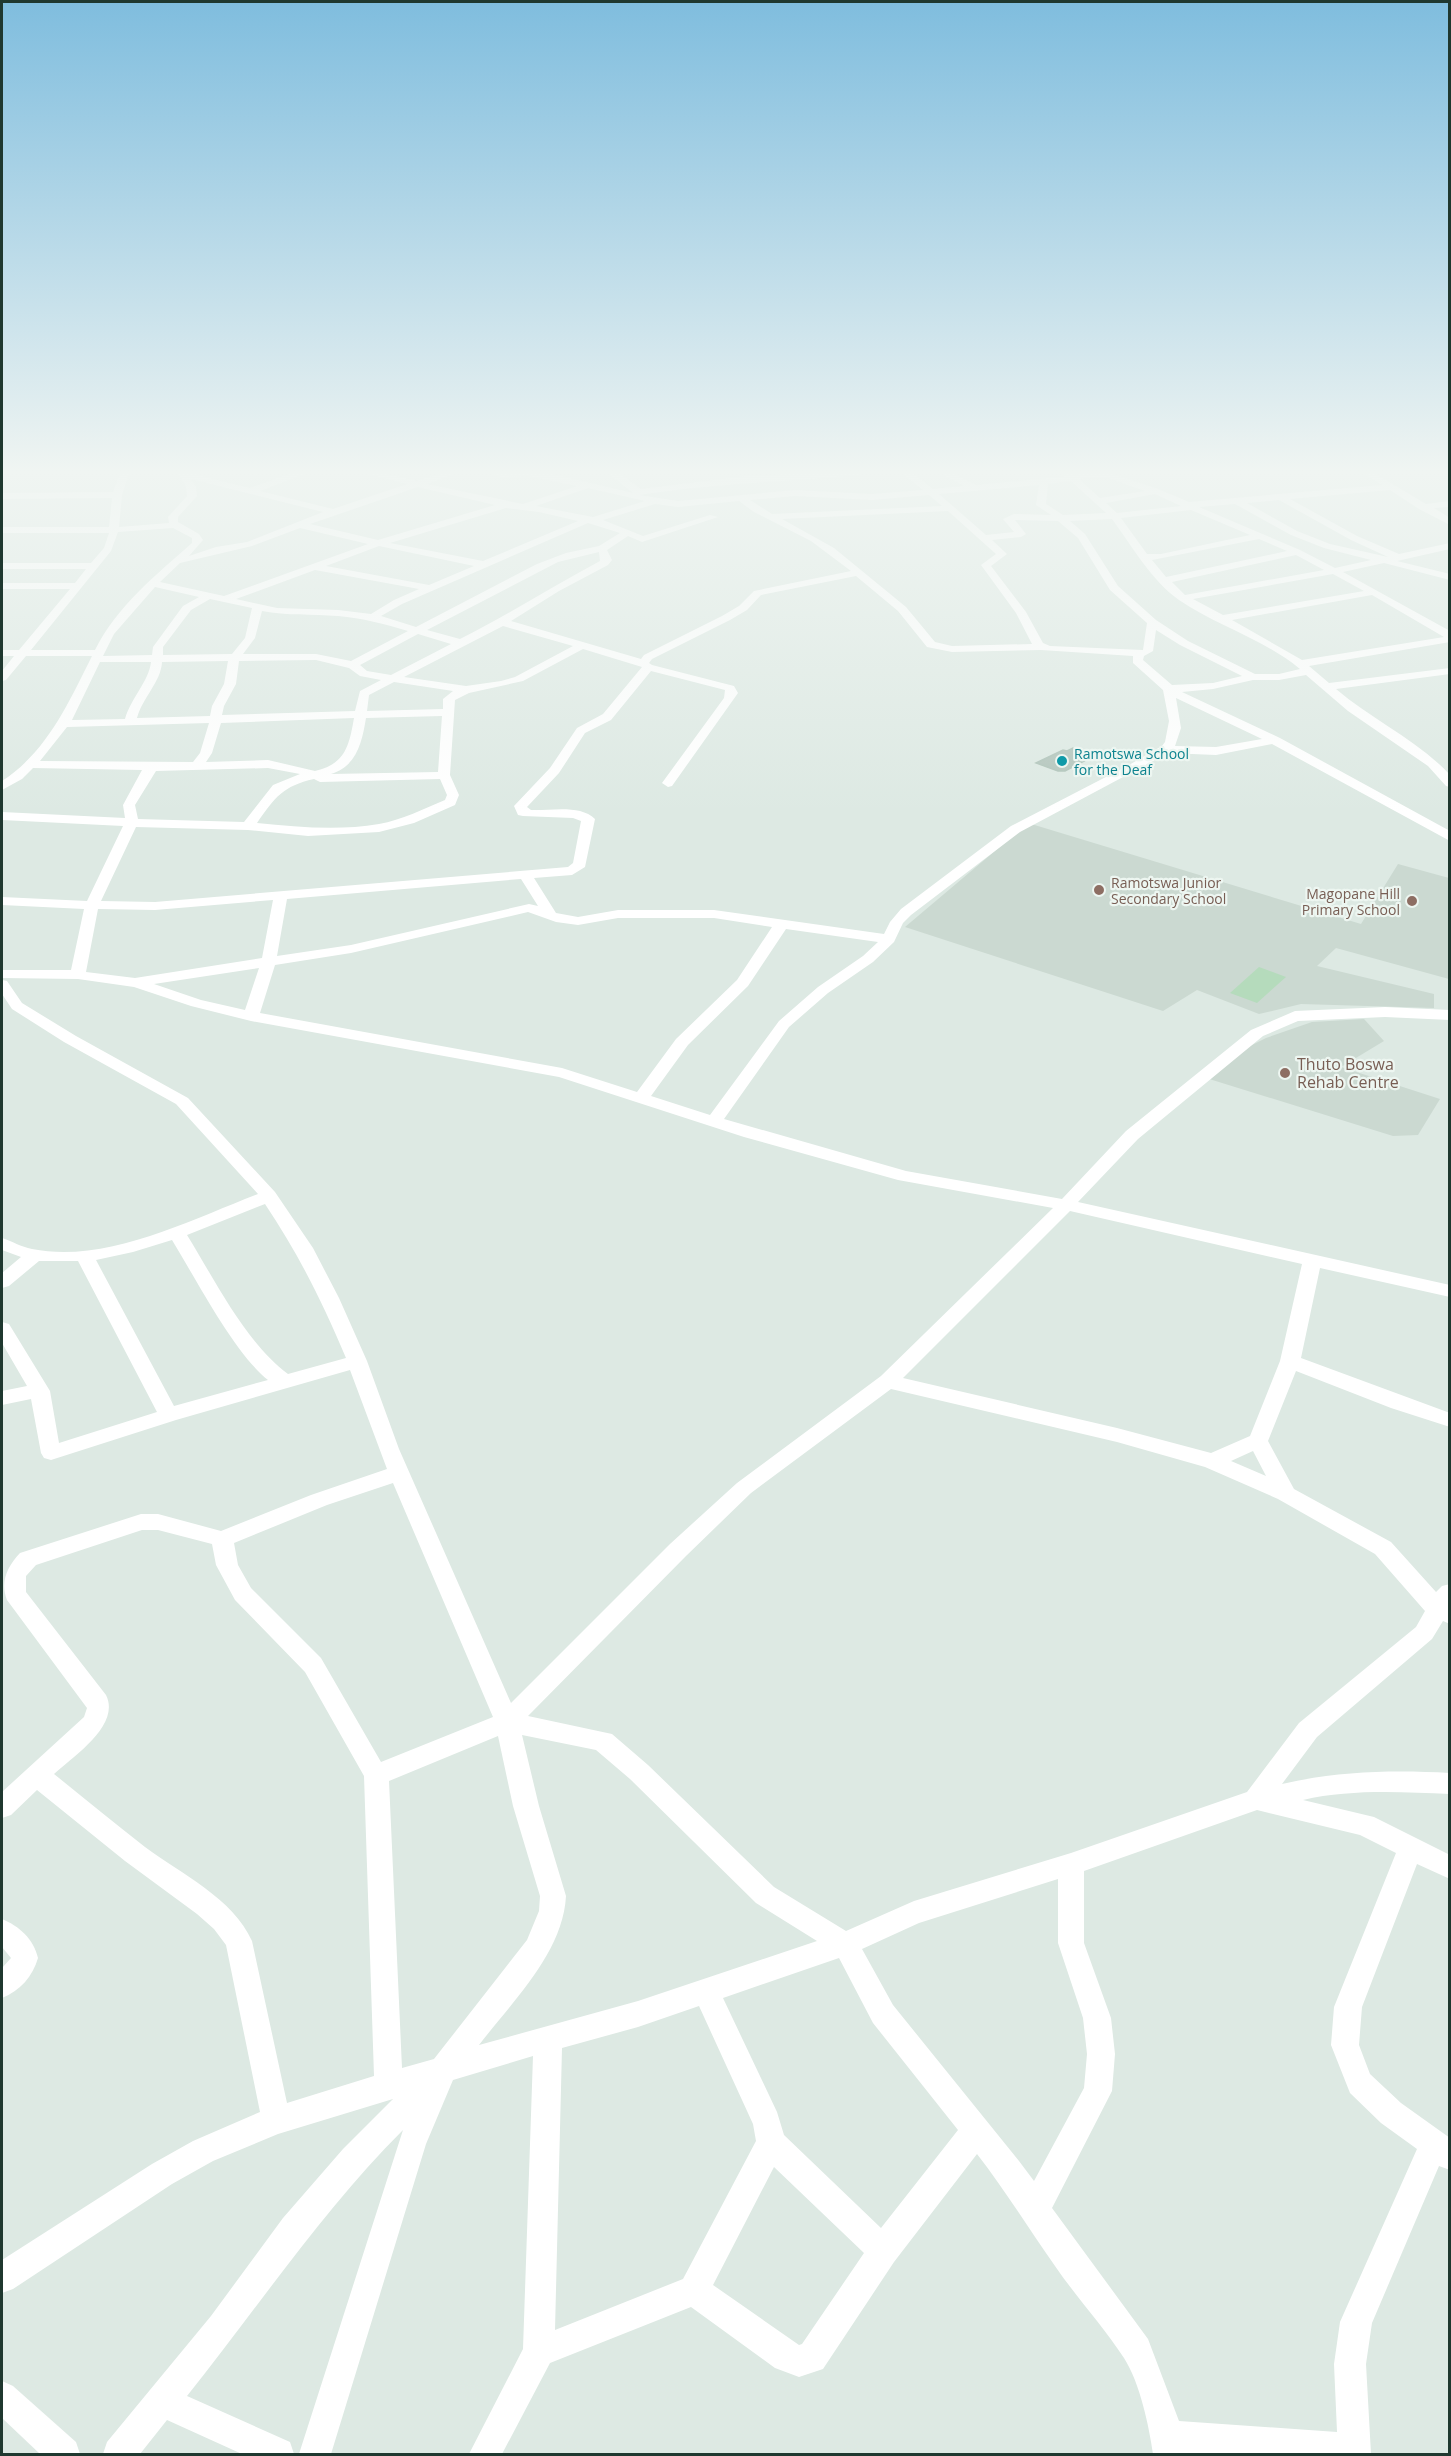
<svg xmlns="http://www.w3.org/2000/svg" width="1451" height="2456" font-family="'Open Sans',sans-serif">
	<rect width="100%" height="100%" fill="#dde9e3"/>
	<g fill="#cbd9d1">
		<polygon points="1028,823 1361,924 1398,864 1449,878 1449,979 1336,948 1317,966 1434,994 1434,1008 1301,1004 1259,1014 1197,990 1163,1011 905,927"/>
		<polygon points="1364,1019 1384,1041 1341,1067 1440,1099 1418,1135 1393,1136 1206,1078 1240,1051 1266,1038 1312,1022"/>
	</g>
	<polygon fill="#b5dbbc" points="1259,967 1286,977 1257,1003 1230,993"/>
	<polygon fill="#b2c4bb" stroke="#afc3b9" stroke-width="1.5" points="1073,748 1089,754 1083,757 1088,759 1065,771 1058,771 1036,763 1063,750 1067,751"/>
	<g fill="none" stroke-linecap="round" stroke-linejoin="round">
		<g fill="#fff" fill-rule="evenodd">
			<path d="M2,469h186l13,7 49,12 54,-19h13l-57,22 73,18 74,-25 -58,-15h16l52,12 37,-12h13l-40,15 96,20 54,-18 -49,-10 -27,1 -22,-8 69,4 85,20 -30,-24h10l28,20 106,-13 140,-7 -4,3c-81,10 -163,10 -244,23l39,6 117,-11 77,4 51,-4 -26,-21h10l26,20 31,-3 -31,-17h11l32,16 85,-8 5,-1 -3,-3 4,-3 7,5 24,-6h12l-4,3 52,17 31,13 193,-17 -25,-16h10l59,35 24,-3v6l-16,1 16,10v7l-31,-16 -29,-19 -100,9 67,37 42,18 51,-11v6l-53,12 53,13v6l-66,-17 -41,9 107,59v11l-141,24 20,17 121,-15v6l-114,15c36,31 82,51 114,86v12l-4,-1 -18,-20 -80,-55 -42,-36 -27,5h-26l-40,9 -31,3 98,46 170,93v10l-178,-97 -56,11 -48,-2 -148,79 -109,83 -8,8 -9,19 -21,20 -45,31 -39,34 -65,92 182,52 156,28 64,-68 125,-101 44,-19 90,-4 65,3v10l-65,-3 -87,4 -35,15 -125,103 -60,63 372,83v12l-130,-29 -19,90 149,55v14l-59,-19 -95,-37 -28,70 26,48 97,53 45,50 6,-6 8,-2v40l-7,-3 -11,18 -115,98 -35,47c56,-13 111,-14 168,-11v21c-49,-2 -100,-5 -147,6l71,17 76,38v24l-33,-15 -55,143 -3,38 11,29 31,29 49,35v32l-11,-4 -67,157 -6,41 5,90h-218c-4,-28 -13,-71 -29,-96 -21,-32 -47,-60 -69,-92 -26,-37 -50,-76 -78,-112l-83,108 -71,107 -24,8 -24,-9 -84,-61 -141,56 -48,91h-33l54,-105 10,-293 -80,24 -27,64 -95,310h-32l104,-324c-81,81 -144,176 -216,266l103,46 4,12h-52l-75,-34 -27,34h-37l4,-12 104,-126 72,-98 60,-69 50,-50 -115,35 -65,27 -41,23 -159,105 -11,4v-33l150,-96 41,-23 67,-29 -34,-167 -12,-16 -17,-15 -72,-53 -88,-71 -26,25 -9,3v-26l82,-75 3,-9 -80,-108c-7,-18 0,-33 13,-47l121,-39h17l63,17 90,-36 76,-26 -37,-99 -174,50 -125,40 -7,-2 -3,-5 -10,-54 -29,6v-14l25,-5 -25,-43v-21l7,2 41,67 9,52 98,-31 -79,-151h-39l-30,25 -7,2v-15l19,-16 -19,-7v-12c10,3 19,9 30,11 74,15 158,-29 226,-55l-82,-90 -112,-62 -52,-33 -10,-15v-14l5,1 15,22 54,33 112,62 87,94 38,56 26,50 28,63 32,88 112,254 159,-159 67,-61 144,-107 172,-168 -155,-28 -154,-43 -185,-60 -308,-56 -60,-15 -57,-19 -56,-8 -76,-1v-8h69l13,-61 -82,-4v-8l85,4 36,-75 -121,-6v-8l123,6 -2,-13 19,-35 -109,-2 -11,11 -20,11v-9c45,-29 67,-79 90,-125h-66l-20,24 -4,1v-10l12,-15h-12v-6h17l51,-61h-68v-6h73l11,-14h-84v-6h89l13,-15 5,-15h-107v-6h107l3,-29 -110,1v-6l111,-1 7,-19h-118zM129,473l50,1 7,13 1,9 -19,21 1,6 -50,4 3,-32zM1093,477l15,1 37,13 -45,7 -21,-19zM190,478l5,2 128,32 -76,30 -31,5 -27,9 14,-16 -4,-6 -21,-12v-5l19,-21 -1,-9zM1071,481l35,32 -43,2 -17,-11 2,-20zM1039,485l-3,20 15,10 -37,-1 -11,5 11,13 -28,3 -47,-41zM418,487l77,18 -117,35 -68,-16zM588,488l57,13 -52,16 -57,-11zM1155,494l26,12 -64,7 -11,-10zM929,495l13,11 -170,8 -22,-14 45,-4 77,4zM1279,500l72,40 37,17 -58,-13 -33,-13 -50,-28zM739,501l15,11 57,29 40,30 -97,20 -15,15 -17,10 -78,39 -3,4 -130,-38 48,-30 49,-26 4,-5 -5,-10 21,-14 14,6 76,-25 -8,-2 -67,21 -40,-16 52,-16 23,3zM1235,504l56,31 33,13 47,12 -36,8 -35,-18 -101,-43zM506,508l33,4 39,9 -95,40 -93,-18zM1191,510l59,25 -89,19h-14l-26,-36zM948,511l48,43 -15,11 35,48 16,31 -80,2 -17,-4 -29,-35 -72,-59 -52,-29zM1112,519c20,27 39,61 67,81 38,26 85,39 121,69l-21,5h-24l-67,-33 -32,-21 -38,-34 -33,-52 -15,-13zM1015,520l43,1 20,17 32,52 37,33 -4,27 -93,-4 -7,-3 -17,-31 -35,-46 16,-12 -15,-14 29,-3 5,-3zM588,523l32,10 -21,13 -33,7 -29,11 -121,63 -35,-11 21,-12zM173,528l19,10v5c-36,32 -75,63 -97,107h-64l80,-99 7,-19zM300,528l68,16 -144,52 -64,-14 20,-19 72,-17zM1259,539l28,12 -121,26 -14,-17zM379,546l95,20 -45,19 -103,-19zM599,552l1,9c-47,25 -92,54 -140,78l-33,-9 131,-68zM1296,555l28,15 -139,25 -13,-13zM315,570l104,19 -25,11 -23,14 -33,-4 -61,-2 -41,-9zM1333,574l31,17 -141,24 -30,-16zM856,576l42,35 29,36 25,5 89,-2 92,6v7l30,27 6,31 -4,21 -3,4 -33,19 -118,61 -110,83 -11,13 -6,12 -170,-24h-96l-40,7 -22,-4 -22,-35 38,-3 13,-8 10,-48c-15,-15 -45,-8 -64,-9l-4,-3 32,-34 26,-40 26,-13 40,-49 74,19 -1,8 -62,85 6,4 4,-1 66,-93 -4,-7 -82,-21 -3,-2 3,-4 78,-39 17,-10 14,-15zM155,587l44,10 -16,9 -30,41 -1,8 -49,1 11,-22zM1372,595l72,42 -142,23 -70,-40zM210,599l42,9 -7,30 -13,16 -69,1v-8l28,-37zM262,611c25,5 50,3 76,5 24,2 47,8 70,15l-57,30 -35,-7h-73l12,-16zM503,626l70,20 -58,31 -14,4 -35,5 -62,-9zM1156,630l24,15 62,31 -29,7 -41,2 -29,-25 1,-4 9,-5zM418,634l33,10 -60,31 -24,-4 -7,-6zM583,649l59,18 -39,47 -26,14 -27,40 -36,38 4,9 5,1 50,2 8,3 -8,42 -5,4 -413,35 -54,-1 35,-74 112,3 60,6 71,-4 35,-9 41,-18 4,-10 -9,-20 5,-75 14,-7 54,-12zM316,660l33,8 11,8 21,4 -21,11 -5,20 -133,4 2,-9 12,-22 3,-23zM228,661l-4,23 -12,22 -2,10 -73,2c5,-20 24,-36 25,-56zM100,662h51c-2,19 -20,36 -26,57l-53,1zM394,682l59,9 -10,8v10l-76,2 2,-16zM1176,698l86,41 -46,8 -41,-1 6,-18zM442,716l-4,56 -107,2c26,-8 31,-32 35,-56zM354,718c-5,29 -9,46 -39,53l-47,-11 -62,2 6,-9 9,-30zM209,723l-9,30 -7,9 -153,-1 27,-34zM268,768l32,6 -27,11 -29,37 -106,-3 -3,-14 21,-34zM314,779l6,3 120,-3 7,16 -2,5c-22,9 -43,20 -66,24 -40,7 -82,3 -122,-1 18,-26 26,-37 57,-44zM521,879l17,27 -9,-2 -178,41 -74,11 10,-57zM273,900l-11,58 -127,20 -49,-6 12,-63 57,1zM528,912l28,10 22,3 40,-7h96l58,9 -35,53 -61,59 -39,53 -75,-24 -302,-55 15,-48 76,-12zM786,929l92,13 -15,14 -45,31 -39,34 -69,94 -59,-19 37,-51 60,-59zM259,968l-14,42 -44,-10 -47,-16zM265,1204c34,51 57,97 81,154l-58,16c-43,-32 -73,-94 -101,-139zM1070,1211l232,53 -22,97 -30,75 -39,17 -94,-25 -214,-50zM172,1240c24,39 62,113 96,140l-94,26 -78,-146 37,-8zM891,1389l226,53 88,25 73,32 97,55 50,57 -9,16 -117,96 -52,69 -176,61 -157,48 -68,30 -72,-44 -126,-122 -36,-31 -84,-18 158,-160 65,-63zM1253,1451l13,25 -35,-15zM393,1483l100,234 -112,45 -60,-104 -70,-70 -13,-23 -4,-22 93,-38zM142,1530h16l54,14 4,21 19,35 70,72 59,104 10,300 -87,27 -35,-162c-19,-43 -71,-67 -107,-94 -31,-24 -61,-49 -91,-73 20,-18 67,-49 52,-79l-80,-103v-16l10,-11zM522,1735l74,15 34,29 126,124 61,38 -179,60 -159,44c33,-43 84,-92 87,-149l-27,-90zM498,1736l15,70 27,90 -1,15 -12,29 -93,119 -32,9 -13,-287zM1257,1810l103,25 36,18 -62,154 -3,38 19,48 31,30 36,26 -77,173 -6,42 3,68 -158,-11 -31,-82 -96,-131 60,-117 3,-37 -4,-36 -27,-75v-72zM1058,1879v64l25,75 4,36 -3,34 -50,93 -15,-20 -126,-156 -31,-56 57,-26zM839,1958l34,65 85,107 -77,98 -97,-93 -7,-23 -54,-114zM699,2006l54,118 3,17 -73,138 -128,51 7,-282 76,-21zM774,2167l90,86 -62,91 -3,1 -86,-60z"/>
			<polygon points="1242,469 1293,469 1289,472 1246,472"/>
			<path d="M2,1919c17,7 32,20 36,39 -5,18 -18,33 -36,40v-30l9,-10 -9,-11z"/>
			<polygon points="2,2381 13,2386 76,2442 80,2454 40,2454 2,2418"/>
		</g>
	</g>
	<linearGradient id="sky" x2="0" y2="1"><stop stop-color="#7fbdde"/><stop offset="0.58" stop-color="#f0f5f2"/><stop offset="1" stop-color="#f0f5f2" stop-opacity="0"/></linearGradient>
	<rect width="1451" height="813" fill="url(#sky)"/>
	<circle fill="#0f9aa8" stroke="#edf6f1" stroke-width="2" cx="1062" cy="761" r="6"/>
	<g fill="#8d6e63" stroke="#edf6f1" stroke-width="2">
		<circle cx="1099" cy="890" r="6"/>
		<circle cx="1412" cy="901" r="6"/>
		<circle cx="1285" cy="1073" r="6"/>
	</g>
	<g text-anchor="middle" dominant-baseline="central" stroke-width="4.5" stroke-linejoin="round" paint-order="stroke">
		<g font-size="14" fill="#0d838f" stroke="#edf6f1" text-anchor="start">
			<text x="1074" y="753">Ramotswa School<tspan x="1074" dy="16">for the Deaf</tspan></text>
		</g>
		<g font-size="14" fill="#785e54" stroke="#edf6f1" text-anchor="start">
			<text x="1111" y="882">Ramotswa Junior<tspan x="1111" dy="16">Secondary School</tspan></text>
			<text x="1400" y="893" text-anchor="end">Magopane Hill<tspan x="1400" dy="16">Primary School</tspan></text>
		</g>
		<g font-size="16" fill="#785e54" stroke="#edf6f1" text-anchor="start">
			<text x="1297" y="1064">Thuto Boswa<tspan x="1297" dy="18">Rehab Centre</tspan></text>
		</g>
	</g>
	<rect width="1451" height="2456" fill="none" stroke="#1f382f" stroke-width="6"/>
</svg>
